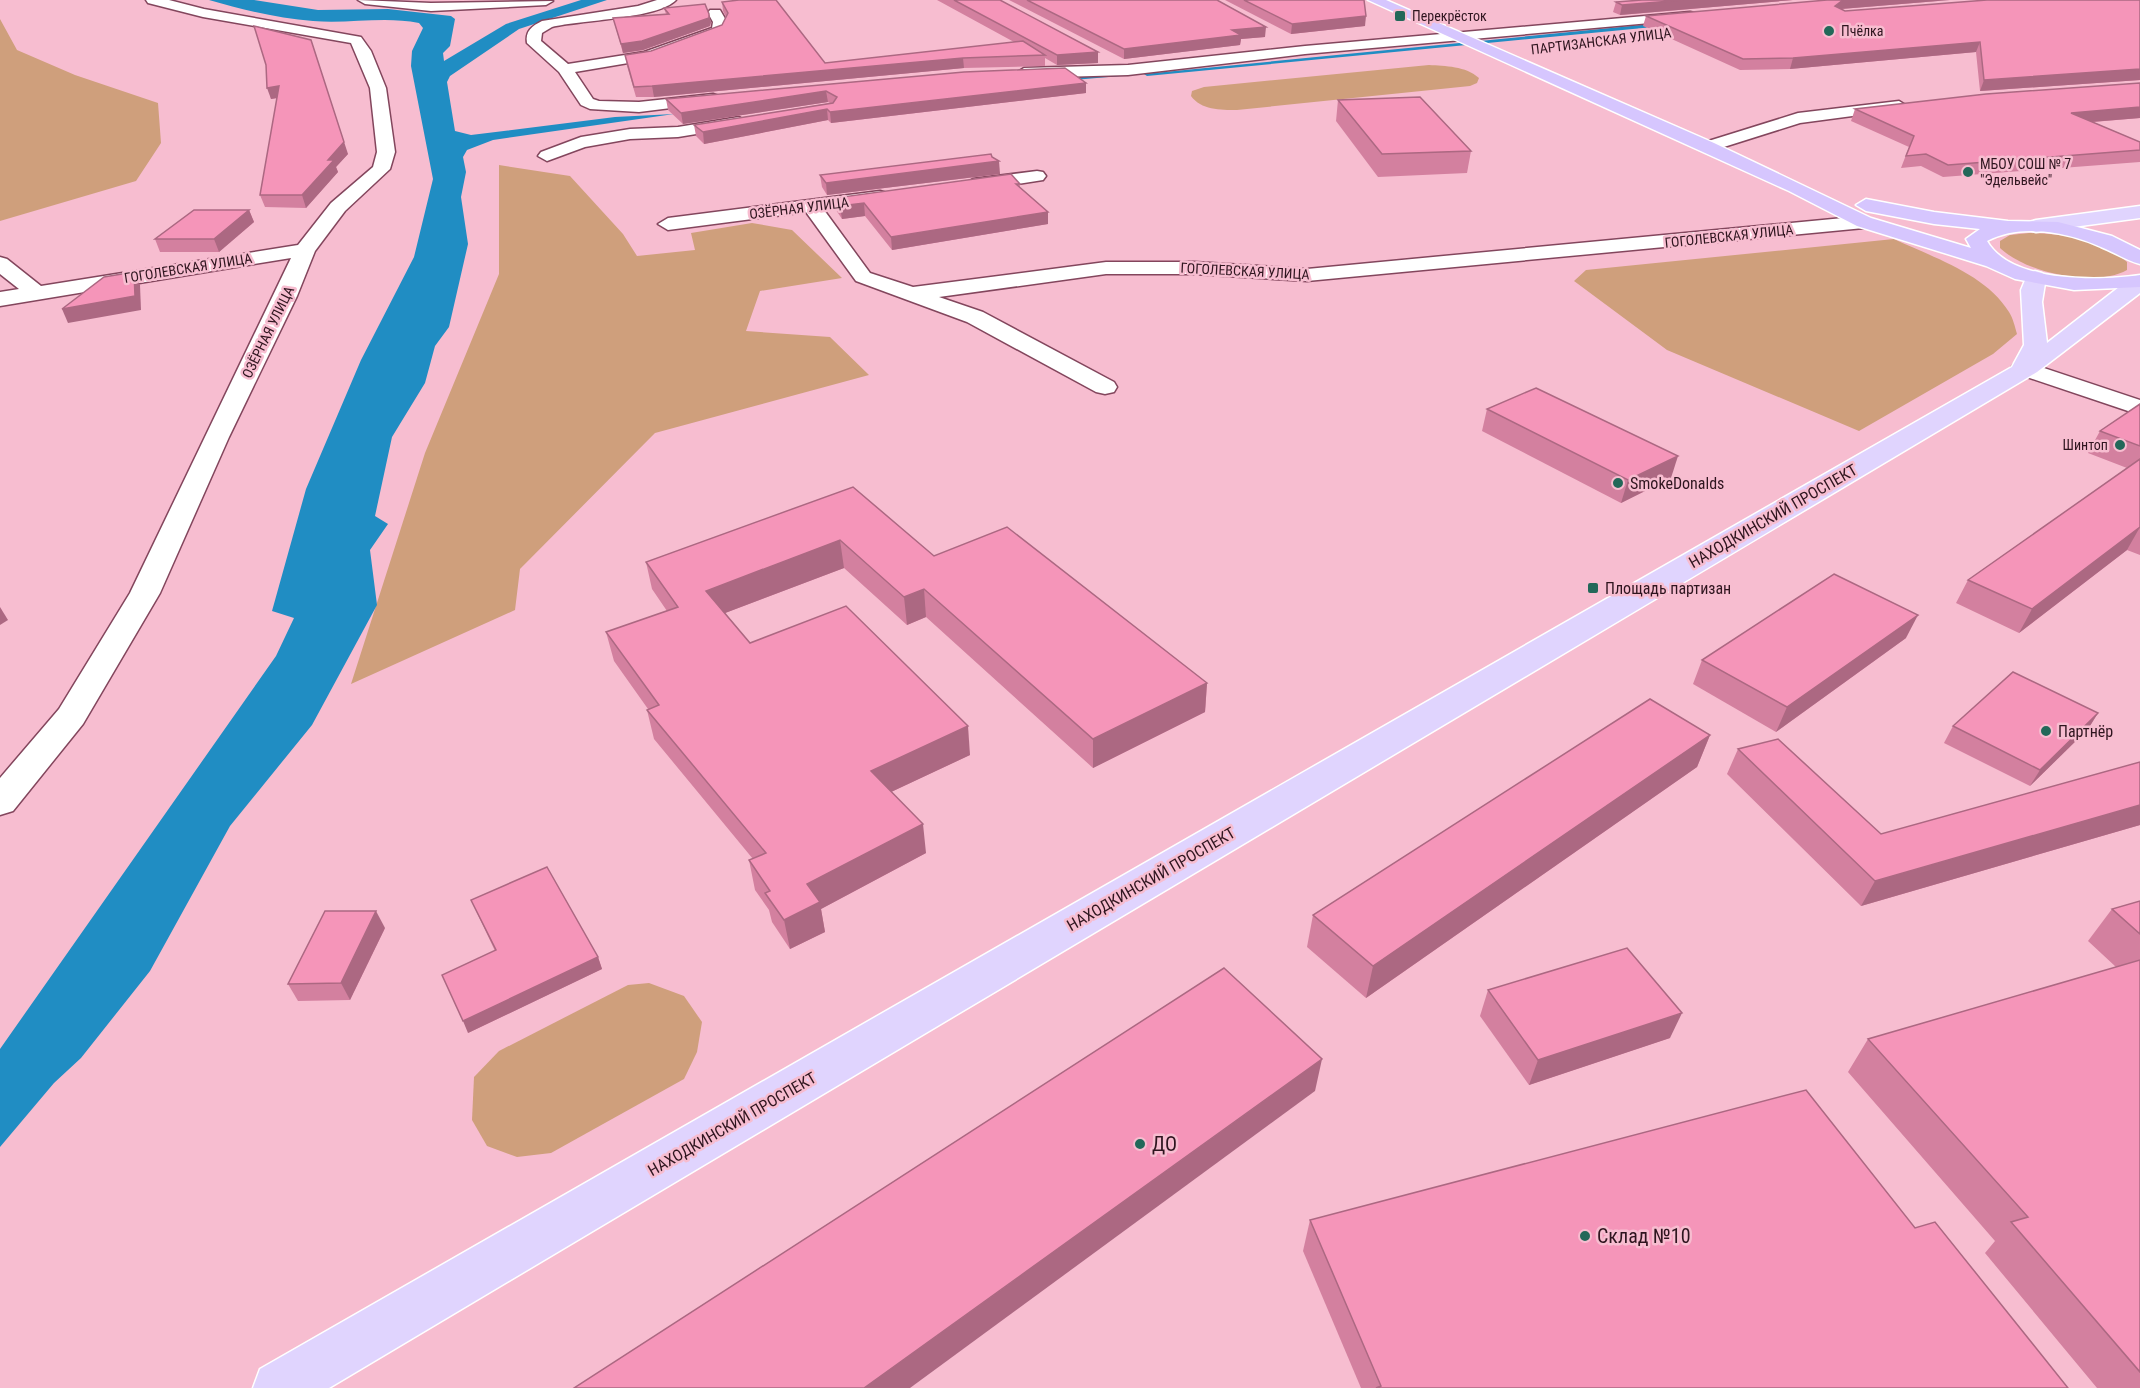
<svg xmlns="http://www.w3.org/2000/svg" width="2140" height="1388" font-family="'Roboto Condensed',sans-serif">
	<rect width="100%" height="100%" fill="#f7bdd0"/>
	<g fill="#cf9f7c">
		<polygon points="0,19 17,50 75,75 158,103 161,143 136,181 0,221"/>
		<path d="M1429,65c16,1 37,1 50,13l-2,5 -7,3 -233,24c-17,0 -36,0 -46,-14l1,-5 12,-4z"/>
		<polygon points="499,165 570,176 623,234 637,256 695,250 691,233 752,223 792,230 842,278 760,291 746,331 830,337 869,375 655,433 520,569 515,610 351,684 425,453 499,274"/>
		<path d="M2029,233c34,1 71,5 98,29v8c-32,18 -101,3 -127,-22v-7l10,-6z"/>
		<path d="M1894,239c38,18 92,35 115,73 4,6 6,15 8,22l-24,20 -134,77 -192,-81 -93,-69 12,-11z"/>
		<polygon points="649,983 684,996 702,1022 697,1052 684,1079 551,1153 517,1157 487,1146 472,1120 474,1077 499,1051 628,985"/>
	</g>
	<path fill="#208dc3" d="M209,0h45l64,10 70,-1 63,7 4,3 -5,27 -7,7 1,8 62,-37 75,-24h26l-88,29 -69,47 -3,6 8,49 16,4 144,-18 59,-3 -181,26 -26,10 -4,7 3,15 -5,25 7,47 -19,83 -14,19 -10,37 -33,54 -17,79 13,8 -18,26 7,55 -65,120 -82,101 -80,145 -69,87 -27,25 -54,64v-98l276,-393 18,-38 -22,-7 34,-122 55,-129 53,-103 19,-78 -22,-113 1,-15 11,-23 -4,-5c-35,-7 -70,1 -106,-2 -35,-3 -70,-11 -104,-21z"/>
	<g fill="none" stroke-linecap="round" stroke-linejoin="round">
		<g fill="#208dc3" fill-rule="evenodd">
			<polygon points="1662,23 1664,26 1147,76 1144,74"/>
			<polygon points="1118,73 1120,76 1062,81 1059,79"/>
		</g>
		<defs>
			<g id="minor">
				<polygon points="146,0 169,0 204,9 361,37 371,51 386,88 395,152 390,169 345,211 315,251 297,296 229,437 160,593 83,724 13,811 0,815 0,778 59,709 130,593 291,258 0,306 0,292 19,289 0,274 0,257 7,259 41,286 298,245 331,203 373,167 377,152 370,88 351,43 203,17 148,3"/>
				<polygon points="358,0 431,3 553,1 546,5 431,11 365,4"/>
				<path d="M657,0h19c-18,19 -96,20 -124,27l-10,6 -1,8 27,23 76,-12 68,-24 1,-6 -5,-9 2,-3h10l7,12 -4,11 -71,26 -77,13 18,27 6,2 40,1 74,-8 6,2 2,3 -2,3 -80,10 -49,-3 -9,-4 -22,-33 -32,-29c-2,-12 5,-17 15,-22l96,-15z"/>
				<polygon points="1690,12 1695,13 1695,19 1305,54 1128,75 1024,78 1016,73 1024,68 1128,65 1305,46"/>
				<polygon points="1899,101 1907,106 1905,109 1800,123 1708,152 1699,147 1702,143 1798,113"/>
				<polygon points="739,117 747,122 745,126 678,137 630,139 585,147 547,161 538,156 541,152 581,137 630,129 678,127"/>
				<polygon points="1037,171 1043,172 1046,176 1043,180 973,191 964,185 973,179"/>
				<polygon points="880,191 887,193 889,197 887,201 824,210 870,273 913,287 1106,262 1194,262 1307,269 1864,216 1874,222 1864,228 1307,281 1194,274 1106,274 939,297 983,312 1114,382 1117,387 1114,392 1105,394 1096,392 967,322 856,281 806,212 668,230 658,224 668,218"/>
				<polygon points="2023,361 2140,400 2140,415 2015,373 2011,368 2015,363"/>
			</g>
			<g id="primary">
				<polygon points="2140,206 2140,218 2036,232 2029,230 2026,226 2029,222 2036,220"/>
				<polygon points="2035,271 2042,273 2046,277 2042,302 2047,343 2132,277 2140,276 2140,293 2037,372 329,1388 253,1388 260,1369 2012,367 2024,345 2021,290 2028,273"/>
			</g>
			<path id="trunk" d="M1368,0h18l328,143 157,75 100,30 -5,-9 14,-10 -46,-5 -68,-13 -10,-6 10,-6 68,13 74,9 50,1 54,14 28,14v14c-13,-3 -26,-12 -39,-17 -33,-15 -80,-24 -114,-6 24,42 111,40 153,34v12l-66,3 -59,-11 -29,-13 -129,-40 -68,-35z"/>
		</defs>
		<use href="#minor" stroke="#83465d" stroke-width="3"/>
		<use href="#primary" stroke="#fff" stroke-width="3"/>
		<use href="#trunk" stroke="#fff" stroke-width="3"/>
		<use href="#minor" fill="#fff" fill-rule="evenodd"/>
		<use href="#primary" fill="#e0d4fe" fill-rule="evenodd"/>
		<use href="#trunk" fill="#d6c6fe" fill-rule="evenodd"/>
	</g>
	<g fill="#d3809f">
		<polygon points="937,0 1000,0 1098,52 1098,63 1057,65 1045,58 1045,66 964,68 654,97 636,97 627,66 625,55 651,51 722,25 726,17 723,11 722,2 825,63 1014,42"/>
		<polygon points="1009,0 1216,0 1265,37 1241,39 1240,45 1124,59"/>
		<polygon points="1225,0 1364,0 1365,26 1291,34"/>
		<polygon points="1642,0 1793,0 1620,15 1613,12 1616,2"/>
		<polygon points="1950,0 1841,9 1845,11 2140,0 2140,80 1980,91 1976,52 1790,69 1740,70 1643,26 1646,16"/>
		<polygon points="664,8 711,22 710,26 643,50 623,53 613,18 666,14"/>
		<polygon points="266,65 348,154 336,167 338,172 306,208 265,207 260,195 277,98 271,99"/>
		<polygon points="964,72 1086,83 1086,93 831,123 828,120 704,144 696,136 694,125 830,103 828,102 683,124 668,110 666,99"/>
		<polygon points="2140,83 2140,118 2093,122 2140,142 2140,162 1943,177 1921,166 1901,168 1909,147 1851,121 1855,109"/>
		<polygon points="1338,100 1471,151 1467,173 1378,177 1336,121"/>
		<polygon points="992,157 1000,174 827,195 822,187 820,175"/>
		<polygon points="1020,184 1020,188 1048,212 1048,224 892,250 865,216 842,219 836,210 835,198"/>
		<polygon points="249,210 254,222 219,252 160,252 155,239"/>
		<polygon points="2140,404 2140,555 2127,550 2019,633 1956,603 1968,580 2127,468 2088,453 2100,431"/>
		<polygon points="1487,409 1671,478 1621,503 1482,431"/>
		<polygon points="853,487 934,556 1207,683 1205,712 1093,768 926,617 907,625 844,568 725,613 750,643 970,755 891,792 926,853 821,909 825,932 790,949 772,922 769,910 755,890 749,860 753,859 654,739 647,710 648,709 614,661 606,632 667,611 652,589 646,562"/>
		<polygon points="1906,638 1776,732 1693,684 1702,660"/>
		<polygon points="2098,713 2088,729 2030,786 1944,743 1953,726"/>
		<polygon points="1710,735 1697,767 1366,998 1307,947 1313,915"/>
		<polygon points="1738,749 1881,834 2140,762 2140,825 1861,906 1727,774"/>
		<polygon points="471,900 598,957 602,969 468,1033 495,951"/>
		<polygon points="2140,901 2140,1388 2097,1388 1985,1253 1995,1241 1848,1072 1868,1039 2116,967 2088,941 2112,909"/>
		<polygon points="385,928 350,1000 298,1001 288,984"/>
		<polygon points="1488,990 1670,1038 1529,1085 1480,1016"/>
		<polygon points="1310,1220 1915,1228 2068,1388 1361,1388 1303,1251"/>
	</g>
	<g fill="#ac6882">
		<polygon points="1683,0 1793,0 1620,15 1622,5"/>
		<polygon points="1843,0 1950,0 1841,9 1835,6"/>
		<polygon points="709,14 711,22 710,26 643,50 623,53 621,44"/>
		<polygon points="1366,16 1365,26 1291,34 1292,24"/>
		<polygon points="1266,27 1265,37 1241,39 1240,45 1124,59 1124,49 1232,30"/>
		<polygon points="311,40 348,154 336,167 338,172 306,208 302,195"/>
		<polygon points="1980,42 1976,52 1790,69 1793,58"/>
		<polygon points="1098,52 1098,63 1057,65 1057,55"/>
		<polygon points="963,58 964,68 654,97 652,86"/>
		<polygon points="2140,69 2140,80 1980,91 1984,80"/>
		<polygon points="1086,83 1086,93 831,123 830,112"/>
		<polygon points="279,86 283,97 271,99 267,88"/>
		<polygon points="826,91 828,102 683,124 681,113"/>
		<polygon points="2140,107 2140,118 2066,124 2071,113"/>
		<polygon points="827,109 828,120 704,144 703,132"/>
		<polygon points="999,161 1000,174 827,195 826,183"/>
		<polygon points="864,203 865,216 842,219 840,206"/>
		<polygon points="249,210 254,222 219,252 214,239"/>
		<polygon points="1048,212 1048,224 892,250 891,237"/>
		<polygon points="134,272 140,285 141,310 68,323 62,309"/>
		<polygon points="1678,456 1671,478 1621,503 1628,480"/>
		<polygon points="2140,527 2127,550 2019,633 2032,609"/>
		<polygon points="840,540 844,568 712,618 706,591"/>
		<polygon points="924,589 926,617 907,625 904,597"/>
		<polygon points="0,607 8,620 0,625"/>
		<polygon points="1918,615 1906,638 1776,732 1787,707"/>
		<polygon points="1207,683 1205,712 1093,768 1093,739"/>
		<polygon points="2098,713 2088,729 2030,786 2040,770"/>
		<polygon points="968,726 970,755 874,800 871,771"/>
		<polygon points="1710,735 1697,767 1366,998 1373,966"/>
		<polygon points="2140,805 2140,825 1861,906 1875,881"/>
		<polygon points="923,824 926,853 821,909 825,932 790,949 784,920 807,884"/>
		<polygon points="376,911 385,928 350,1000 341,983"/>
		<polygon points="598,957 602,969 468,1033 463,1021"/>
		<polygon points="1682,1013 1670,1038 1529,1085 1538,1060"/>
		<polygon points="1322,1059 1315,1091 910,1388 864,1388"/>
	</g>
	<g fill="#f595b9" stroke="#ac6882" stroke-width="1.5">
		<polygon points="739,0 776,0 825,63 1023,41 1045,55 963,58 652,86 634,87 625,55 651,51 722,25 728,13 722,2"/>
		<polygon points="954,0 1000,0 1098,52 1057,55"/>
		<polygon points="1027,0 1217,0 1266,27 1232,30 1241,35 1124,49"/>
		<polygon points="1244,0 1364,0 1366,16 1292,24"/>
		<polygon points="1642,0 1683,0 1622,5 1616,2"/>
		<polygon points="1827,0 1843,0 1835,6 1845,11 1987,0 2140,0 2140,69 1984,80 1980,42 1793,58 1743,59 1646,16"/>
		<polygon points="705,4 709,14 709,18 642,41 621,44 613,18 669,14 664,8"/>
		<polygon points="254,26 311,40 344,142 328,160 334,160 302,195 260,195 279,86 267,88 266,65"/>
		<polygon points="1065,68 1086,83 830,112 827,109 703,132 694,125 833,103 837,97 826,91 681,113 666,99 964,72"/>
		<polygon points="2140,83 2140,107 2071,113 2140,142 2140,150 1948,165 1926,154 1906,156 1914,136 1855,109 1986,94"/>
		<polygon points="1420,97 1471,151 1382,154 1338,100"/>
		<polygon points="991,154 992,157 999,161 826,183 820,175"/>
		<polygon points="1011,174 1020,184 1016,184 1048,212 891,237 864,203 840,206 835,198"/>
		<polygon points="194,210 249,210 214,239 155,239"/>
		<polygon points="134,272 135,296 62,309 104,277"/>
		<polygon points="1536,388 1678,456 1628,480 1487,409"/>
		<polygon points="2140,404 2140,446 2100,431"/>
		<polygon points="2140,459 2140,527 2032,609 1968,580"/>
		<polygon points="853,487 934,556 1007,527 1207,683 1093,739 924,589 904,597 840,540 706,591 750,643 846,606 968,726 871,771 923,824 807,884 820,902 784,920 765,893 770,891 749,860 766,853 647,710 659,705 606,632 678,607 646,562"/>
		<polygon points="1834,574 1918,615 1787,707 1702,660"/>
		<polygon points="2013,672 2098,713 2040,770 1953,726"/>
		<polygon points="1650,699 1710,735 1373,966 1313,915"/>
		<polygon points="1778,739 1881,834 2140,762 2140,805 1875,881 1738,749"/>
		<polygon points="547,867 598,957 463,1021 442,975 496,950 471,900"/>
		<polygon points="2140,901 2140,934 2112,909"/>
		<polygon points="325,911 376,911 341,983 288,984"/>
		<polygon points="1627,948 1682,1013 1538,1060 1488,990"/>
		<polygon points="2140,960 2140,1372 2011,1222 2028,1217 1868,1039"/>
		<polygon points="1224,968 1322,1059 864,1388 574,1388"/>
		<polygon points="1806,1090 1915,1228 1935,1222 2068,1388 1376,1388 1381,1386 1310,1220"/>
	</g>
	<g fill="#236859" stroke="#f7bdd0" stroke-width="2">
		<rect x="1394" y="10" width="12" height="12" rx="3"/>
		<circle cx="1829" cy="31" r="6"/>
		<circle cx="1968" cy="172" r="6"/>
		<circle cx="2120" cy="445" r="6"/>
		<circle cx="1618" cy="483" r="6"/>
		<rect x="1587" y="582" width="12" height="12" rx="3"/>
		<circle cx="2046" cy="731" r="6"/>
		<circle cx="1140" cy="1144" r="6"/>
		<circle cx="1585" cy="1236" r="6"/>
	</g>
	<g text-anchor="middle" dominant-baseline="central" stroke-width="5" stroke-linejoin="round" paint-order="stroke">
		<g font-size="14" fill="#2f151f" stroke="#f7bdd0" text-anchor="start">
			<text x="1412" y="16">Перекрёсток</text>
			<text x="1841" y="31">Пчёлка</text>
			<text x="1980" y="164">МБОУ СОШ № 7<tspan x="1980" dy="16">"Эдельвейс"</tspan></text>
			<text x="2108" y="445" text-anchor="end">Шинтоп</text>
		</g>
		<g font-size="14" fill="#2f151f" stroke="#f7bdd0">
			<text transform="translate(1601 41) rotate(-7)">ПАРТИЗАНСКАЯ УЛИЦА</text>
			<text transform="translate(799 208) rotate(-7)">ОЗЁРНАЯ УЛИЦА</text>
			<text transform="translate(1729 236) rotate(-6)">ГОГОЛЕВСКАЯ УЛИЦА</text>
			<text transform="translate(188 268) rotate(-9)">ГОГОЛЕВСКАЯ УЛИЦА</text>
			<text transform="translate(1245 271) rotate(3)">ГОГОЛЕВСКАЯ УЛИЦА</text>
			<text transform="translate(268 332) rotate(-64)">ОЗЁРНАЯ УЛИЦА</text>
		</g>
		<g font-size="16" fill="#2f151f" stroke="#f7bdd0" text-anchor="start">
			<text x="1630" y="483">SmokeDonalds</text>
			<text x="1605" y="588">Площадь партизан</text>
			<text x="2058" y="731">Партнёр</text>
		</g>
		<g font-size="16" fill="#2f151f" stroke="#f7bdd0">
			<text transform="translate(1773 516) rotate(-30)">НАХОДКИНСКИЙ ПРОСПЕКТ</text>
			<text transform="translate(1151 879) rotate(-30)">НАХОДКИНСКИЙ ПРОСПЕКТ</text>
			<text transform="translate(732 1124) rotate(-30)">НАХОДКИНСКИЙ ПРОСПЕКТ</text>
		</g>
		<g font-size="20" fill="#2f151f" stroke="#f7bdd0" text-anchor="start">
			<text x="1152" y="1144">ДО</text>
			<text x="1597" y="1236">Склад №10</text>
		</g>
	</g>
</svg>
